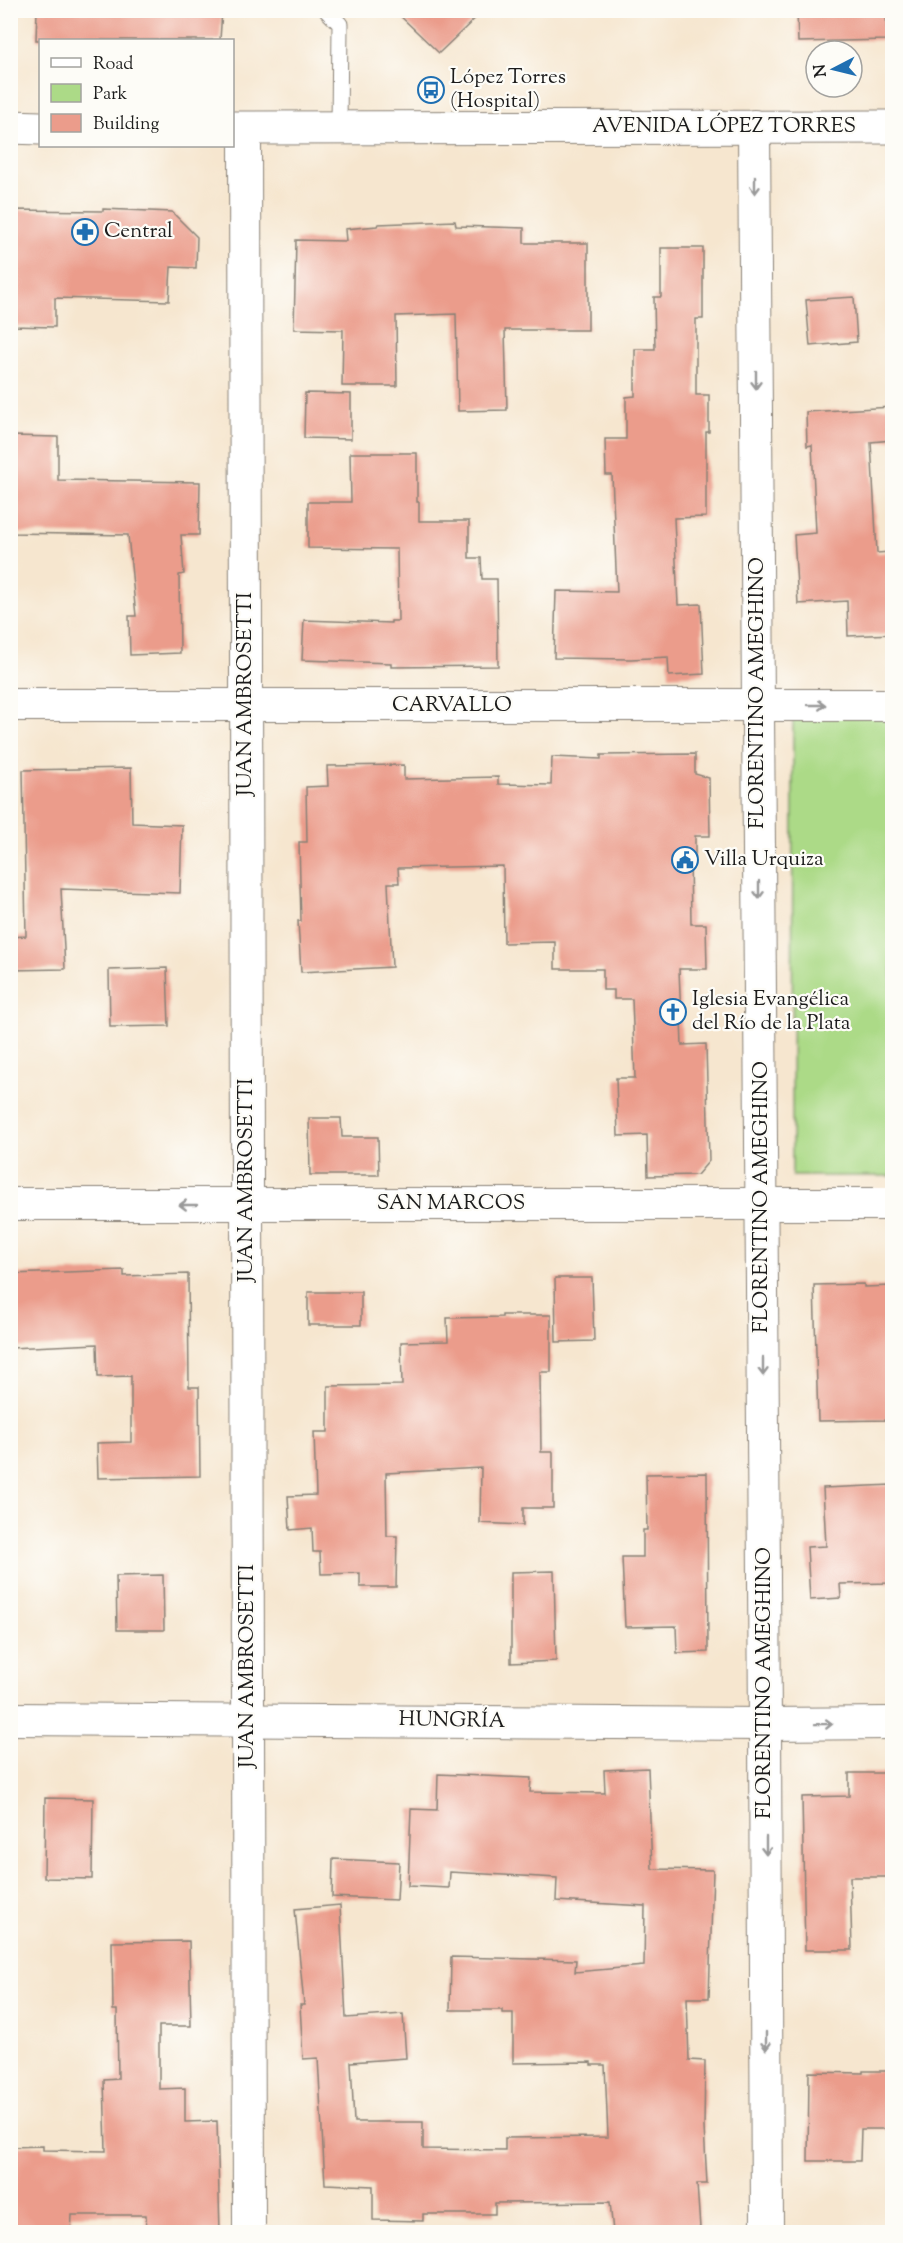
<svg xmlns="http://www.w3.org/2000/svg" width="903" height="2243" font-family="'Sorts Mill Goudy',serif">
	<rect width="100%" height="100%" fill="#fdfcf7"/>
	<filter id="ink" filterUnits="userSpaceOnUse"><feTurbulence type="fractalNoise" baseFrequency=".0167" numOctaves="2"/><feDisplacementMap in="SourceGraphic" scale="12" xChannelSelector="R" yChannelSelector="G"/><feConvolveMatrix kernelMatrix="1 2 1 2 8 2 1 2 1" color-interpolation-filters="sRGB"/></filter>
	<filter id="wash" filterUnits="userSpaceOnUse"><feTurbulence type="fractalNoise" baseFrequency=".008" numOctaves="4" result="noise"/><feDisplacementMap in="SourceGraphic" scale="24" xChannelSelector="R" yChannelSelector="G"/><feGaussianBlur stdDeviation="1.35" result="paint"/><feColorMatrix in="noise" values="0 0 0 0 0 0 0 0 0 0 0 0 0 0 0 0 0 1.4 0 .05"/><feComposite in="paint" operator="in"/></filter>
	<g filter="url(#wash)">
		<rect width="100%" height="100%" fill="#f6e6cf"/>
		<polygon fill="#acda87" stroke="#647b52" stroke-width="1.5" points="793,710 892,710 892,1176 792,1176"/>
		<g id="blocks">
			<g fill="#eb9c8b">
				<polygon points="37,10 222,10 220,40 36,40"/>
				<polygon points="394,10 484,10 439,53"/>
				<polygon points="797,10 886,10 887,40 798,42"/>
				<polygon points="103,209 172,212 197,237 196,268 171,267 169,301 55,298 55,327 10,326 10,210 103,211"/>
				<polygon points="455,221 456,226 524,228 524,243 588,243 588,330 505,330 507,410 458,411 456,314 396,316 397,386 342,386 343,330 294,329 296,240 346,241 345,229 377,226 378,224"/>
				<polygon points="661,248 703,248 703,319 696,319 696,395 709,395 709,432 706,432 706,517 674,518 678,605 701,604 704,674 669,676 668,657 631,659 554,658 556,591 617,592 612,475 606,475 605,439 626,439 626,397 635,396 635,349 655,349 654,297 661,297"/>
				<polygon points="854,297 857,342 810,346 806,300"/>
				<polygon points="305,393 351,394 351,439 304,438"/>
				<polygon points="892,407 892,440 871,442 877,553 890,552 892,634 848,636 847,601 798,604 794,535 816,533 812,445 807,446 806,412"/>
				<polygon points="10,436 58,437 58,480 200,482 199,535 181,535 184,574 179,575 180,653 130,655 129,616 136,616 128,535 11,533"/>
				<polygon points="350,453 417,453 417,502 419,502 419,521 469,521 469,558 481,558 482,579 497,579 498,666 391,667 391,663 302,660 304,620 391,623 391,621 398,621 397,549 308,548 308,502 351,502"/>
				<polygon points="695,754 695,774 709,778 710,836 695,836 695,856 690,856 691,924 706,924 707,969 679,969 682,1045 706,1044 709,1161 697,1175 648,1176 647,1135 618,1136 616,1078 635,1078 632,999 614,999 614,990 603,990 603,969 555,969 555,942 504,943 503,866 398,868 399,883 388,883 392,967 301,972 298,921 301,921 299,842 307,842 306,787 328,786 327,766 404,765 404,779 498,777 498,784 551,785 552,757 601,759 601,755"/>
				<polygon points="131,768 132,823 182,825 180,893 61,889 65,969 10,970 10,937 26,936 23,770"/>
				<polygon points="167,968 169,1026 110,1027 109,970"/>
				<polygon points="309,1118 341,1118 342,1137 378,1137 379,1175 310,1175"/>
				<polygon points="124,1270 124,1276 188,1274 189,1387 199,1387 200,1476 98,1478 97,1443 131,1442 131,1376 98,1377 97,1344 10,1348 10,1274"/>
				<polygon points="555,1278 592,1278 594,1341 556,1342"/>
				<polygon points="864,1284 864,1287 892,1286 892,1420 818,1421 814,1285"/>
				<rect x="308" y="1292" width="53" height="33"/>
				<polygon points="502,1315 551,1315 551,1372 540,1372 541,1452 553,1452 553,1508 523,1508 523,1525 480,1523 481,1468 386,1473 387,1536 397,1536 396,1587 360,1587 360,1573 321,1574 320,1552 313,1552 312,1528 290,1530 288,1496 316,1495 314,1432 328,1432 328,1386 402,1385 401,1342 448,1341 447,1318 502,1317"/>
				<polygon points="707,1473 708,1652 677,1653 676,1626 625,1627 622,1557 643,1557 643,1530 647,1530 646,1474"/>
				<polygon points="892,1485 892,1583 840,1584 841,1598 810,1600 807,1547 826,1546 823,1488"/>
				<polygon points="554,1571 556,1661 511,1663 511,1572"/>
				<polygon points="163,1575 164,1630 117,1630 116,1576"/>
				<polygon points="648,1768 652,1869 713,1870 709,1998 687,1998 689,2060 705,2061 704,2127 707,2184 697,2184 700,2228 613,2232 610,2202 495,2203 495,2214 423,2214 423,2221 373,2220 373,2186 325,2184 318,2058 303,2059 300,2005 304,2005 295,1909 340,1905 346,2018 403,2014 406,2058 351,2062 354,2122 423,2122 423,2149 505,2150 505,2138 608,2137 605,2065 591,2065 591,2062 513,2063 513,2013 502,2013 502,2010 450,2010 451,1957 576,1960 575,1972 644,1966 645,1906 556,1901 557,1878 450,1872 449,1888 408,1886 411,1809 437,1810 438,1774 531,1778 530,1792 605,1793 604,1770"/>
				<polygon points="849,1773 892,1773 892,1877 850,1877 852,1950 805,1950 802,1797 849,1796"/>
				<polygon points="45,1798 93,1799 92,1879 44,1878"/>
				<polygon points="333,1859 399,1862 397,1900 332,1897"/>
				<polygon points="189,1941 191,2026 159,2026 159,2089 185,2088 185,2122 217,2121 220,2232 147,2232 146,2215 72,2215 71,2232 10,2232 10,2147 43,2146 43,2150 106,2151 104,2080 118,2079 117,2010 113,2010 112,1942"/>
				<polygon points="863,2071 892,2071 892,2129 861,2129 860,2161 808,2161 809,2072 863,2073"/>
			</g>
		</g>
	</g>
	<g filter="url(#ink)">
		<use href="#blocks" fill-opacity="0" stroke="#898176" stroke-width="1.5"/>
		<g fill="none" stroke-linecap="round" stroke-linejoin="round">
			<defs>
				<polyline id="lane" points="326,10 340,24 339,128"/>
				<g id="street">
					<polyline points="754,126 765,1724 767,2232"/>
					<polyline points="245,128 249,2232"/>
					<polyline points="10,705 892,705"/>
					<polyline points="10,1204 892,1204"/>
					<polyline points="10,1719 765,1724 892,1723"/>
				</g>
				<g id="secondary">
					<polyline points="10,127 40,128"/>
					<polyline points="232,128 892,127"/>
				</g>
			</defs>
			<use href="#lane" stroke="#898176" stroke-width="17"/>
			<use href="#street" stroke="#898176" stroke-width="34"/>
			<use href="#secondary" stroke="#898176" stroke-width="35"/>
			<use href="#lane" stroke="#fff" stroke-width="15"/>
			<use href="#street" stroke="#fff" stroke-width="32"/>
			<use href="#secondary" stroke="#fff" stroke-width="33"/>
		</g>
		<defs><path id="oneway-shaft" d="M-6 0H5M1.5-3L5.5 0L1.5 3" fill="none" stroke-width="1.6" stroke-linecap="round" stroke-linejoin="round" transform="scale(1.5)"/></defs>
		<g stroke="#999">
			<use href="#oneway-shaft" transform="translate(755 185) rotate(90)"/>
			<use href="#oneway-shaft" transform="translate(756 380) rotate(90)"/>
			<use href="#oneway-shaft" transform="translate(817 705)"/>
			<use href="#oneway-shaft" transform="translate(759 890) rotate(90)"/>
			<use href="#oneway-shaft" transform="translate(188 1205) rotate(-180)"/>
			<use href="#oneway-shaft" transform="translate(763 1367) rotate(90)"/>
			<use href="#oneway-shaft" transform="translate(824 1724) rotate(-1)"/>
			<use href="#oneway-shaft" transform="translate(766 1846) rotate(90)"/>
			<use href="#oneway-shaft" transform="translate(766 2041) rotate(90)"/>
		</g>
	</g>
	<defs>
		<symbol id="bus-ring" viewBox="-11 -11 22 22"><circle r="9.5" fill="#fdfcf7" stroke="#1f6fb2" stroke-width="1.5"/><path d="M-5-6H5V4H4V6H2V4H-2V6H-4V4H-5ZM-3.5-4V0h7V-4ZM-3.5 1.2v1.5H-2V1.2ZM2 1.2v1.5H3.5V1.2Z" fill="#1f6fb2"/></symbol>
		<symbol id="pharmacy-ring" viewBox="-11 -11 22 22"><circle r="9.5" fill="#fdfcf7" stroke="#1f6fb2" stroke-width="1.5"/><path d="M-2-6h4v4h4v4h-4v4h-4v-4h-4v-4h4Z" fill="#1f6fb2"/></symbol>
		<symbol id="civic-ring" viewBox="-11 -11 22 22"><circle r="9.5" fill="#fdfcf7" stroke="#1f6fb2" stroke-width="1.5"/><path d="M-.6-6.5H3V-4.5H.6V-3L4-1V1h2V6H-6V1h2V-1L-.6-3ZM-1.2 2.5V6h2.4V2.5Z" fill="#1f6fb2"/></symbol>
		<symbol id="church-ring" viewBox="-11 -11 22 22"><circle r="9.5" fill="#fdfcf7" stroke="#1f6fb2" stroke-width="1.5"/><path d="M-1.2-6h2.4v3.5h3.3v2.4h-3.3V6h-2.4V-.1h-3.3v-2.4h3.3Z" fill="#1f6fb2"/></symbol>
	</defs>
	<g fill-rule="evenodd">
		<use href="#bus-ring" x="416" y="75" width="30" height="30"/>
		<use href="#pharmacy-ring" x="70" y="217" width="30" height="30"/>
		<use href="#civic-ring" x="670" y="845" width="30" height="30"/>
		<use href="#church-ring" x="658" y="997" width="30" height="30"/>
	</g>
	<g text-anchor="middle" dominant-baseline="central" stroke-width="4.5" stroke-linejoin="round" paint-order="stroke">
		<g font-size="21" fill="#1c1c1c" stroke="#fdfcf7" text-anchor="start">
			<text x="450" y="78">López Torres<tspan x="450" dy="24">(Hospital)</tspan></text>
			<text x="104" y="232">Central</text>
			<text x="704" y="860">Villa Urquiza</text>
			<text x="692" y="1000">Iglesia Evangélica<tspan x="692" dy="24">del Río de la Plata</tspan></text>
		</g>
		<g font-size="21" fill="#1c1c1c" stroke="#fdfcf7">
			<text x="724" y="127">AVENIDA LÓPEZ TORRES</text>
			<text transform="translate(758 693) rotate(-90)">FLORENTINO AMEGHINO</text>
			<text transform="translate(246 694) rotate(-90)">JUAN AMBROSETTI</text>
			<text x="452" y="706">CARVALLO</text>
			<text transform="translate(247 1180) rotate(-90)">JUAN AMBROSETTI</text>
			<text transform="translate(762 1197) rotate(-90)">FLORENTINO AMEGHINO</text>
			<text x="451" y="1204">SAN MARCOS</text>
			<text transform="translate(248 1666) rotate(-90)">JUAN AMBROSETTI</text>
			<text transform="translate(765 1683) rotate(-90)">FLORENTINO AMEGHINO</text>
			<text transform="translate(452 1721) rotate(1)">HUNGRÍA</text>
		</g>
	</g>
	<rect width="903" height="2243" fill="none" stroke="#fdfcf7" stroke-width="36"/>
	<rect x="39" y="39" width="195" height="108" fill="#fdfcf7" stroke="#a3a29f" stroke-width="1.5"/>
	<rect x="51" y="58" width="30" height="9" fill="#ffffff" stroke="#a3a29f" stroke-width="1.5"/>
	<text x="93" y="69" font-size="18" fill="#1c1c1c">Road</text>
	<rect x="51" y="84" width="30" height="18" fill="#acda87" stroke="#a3a29f" stroke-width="1.5"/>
	<text x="93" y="99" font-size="18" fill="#1c1c1c">Park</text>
	<rect x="51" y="114" width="30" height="18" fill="#eb9c8b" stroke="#a3a29f" stroke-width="1.5"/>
	<text x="93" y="129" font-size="18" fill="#1c1c1c">Building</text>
	<g transform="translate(834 69) rotate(263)"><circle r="28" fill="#fdfcf7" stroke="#a3a29f" stroke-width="1.5"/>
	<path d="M0-4.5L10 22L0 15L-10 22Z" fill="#1f6fb2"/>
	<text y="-9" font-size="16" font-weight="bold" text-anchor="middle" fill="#1c1c1c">N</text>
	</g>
</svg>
